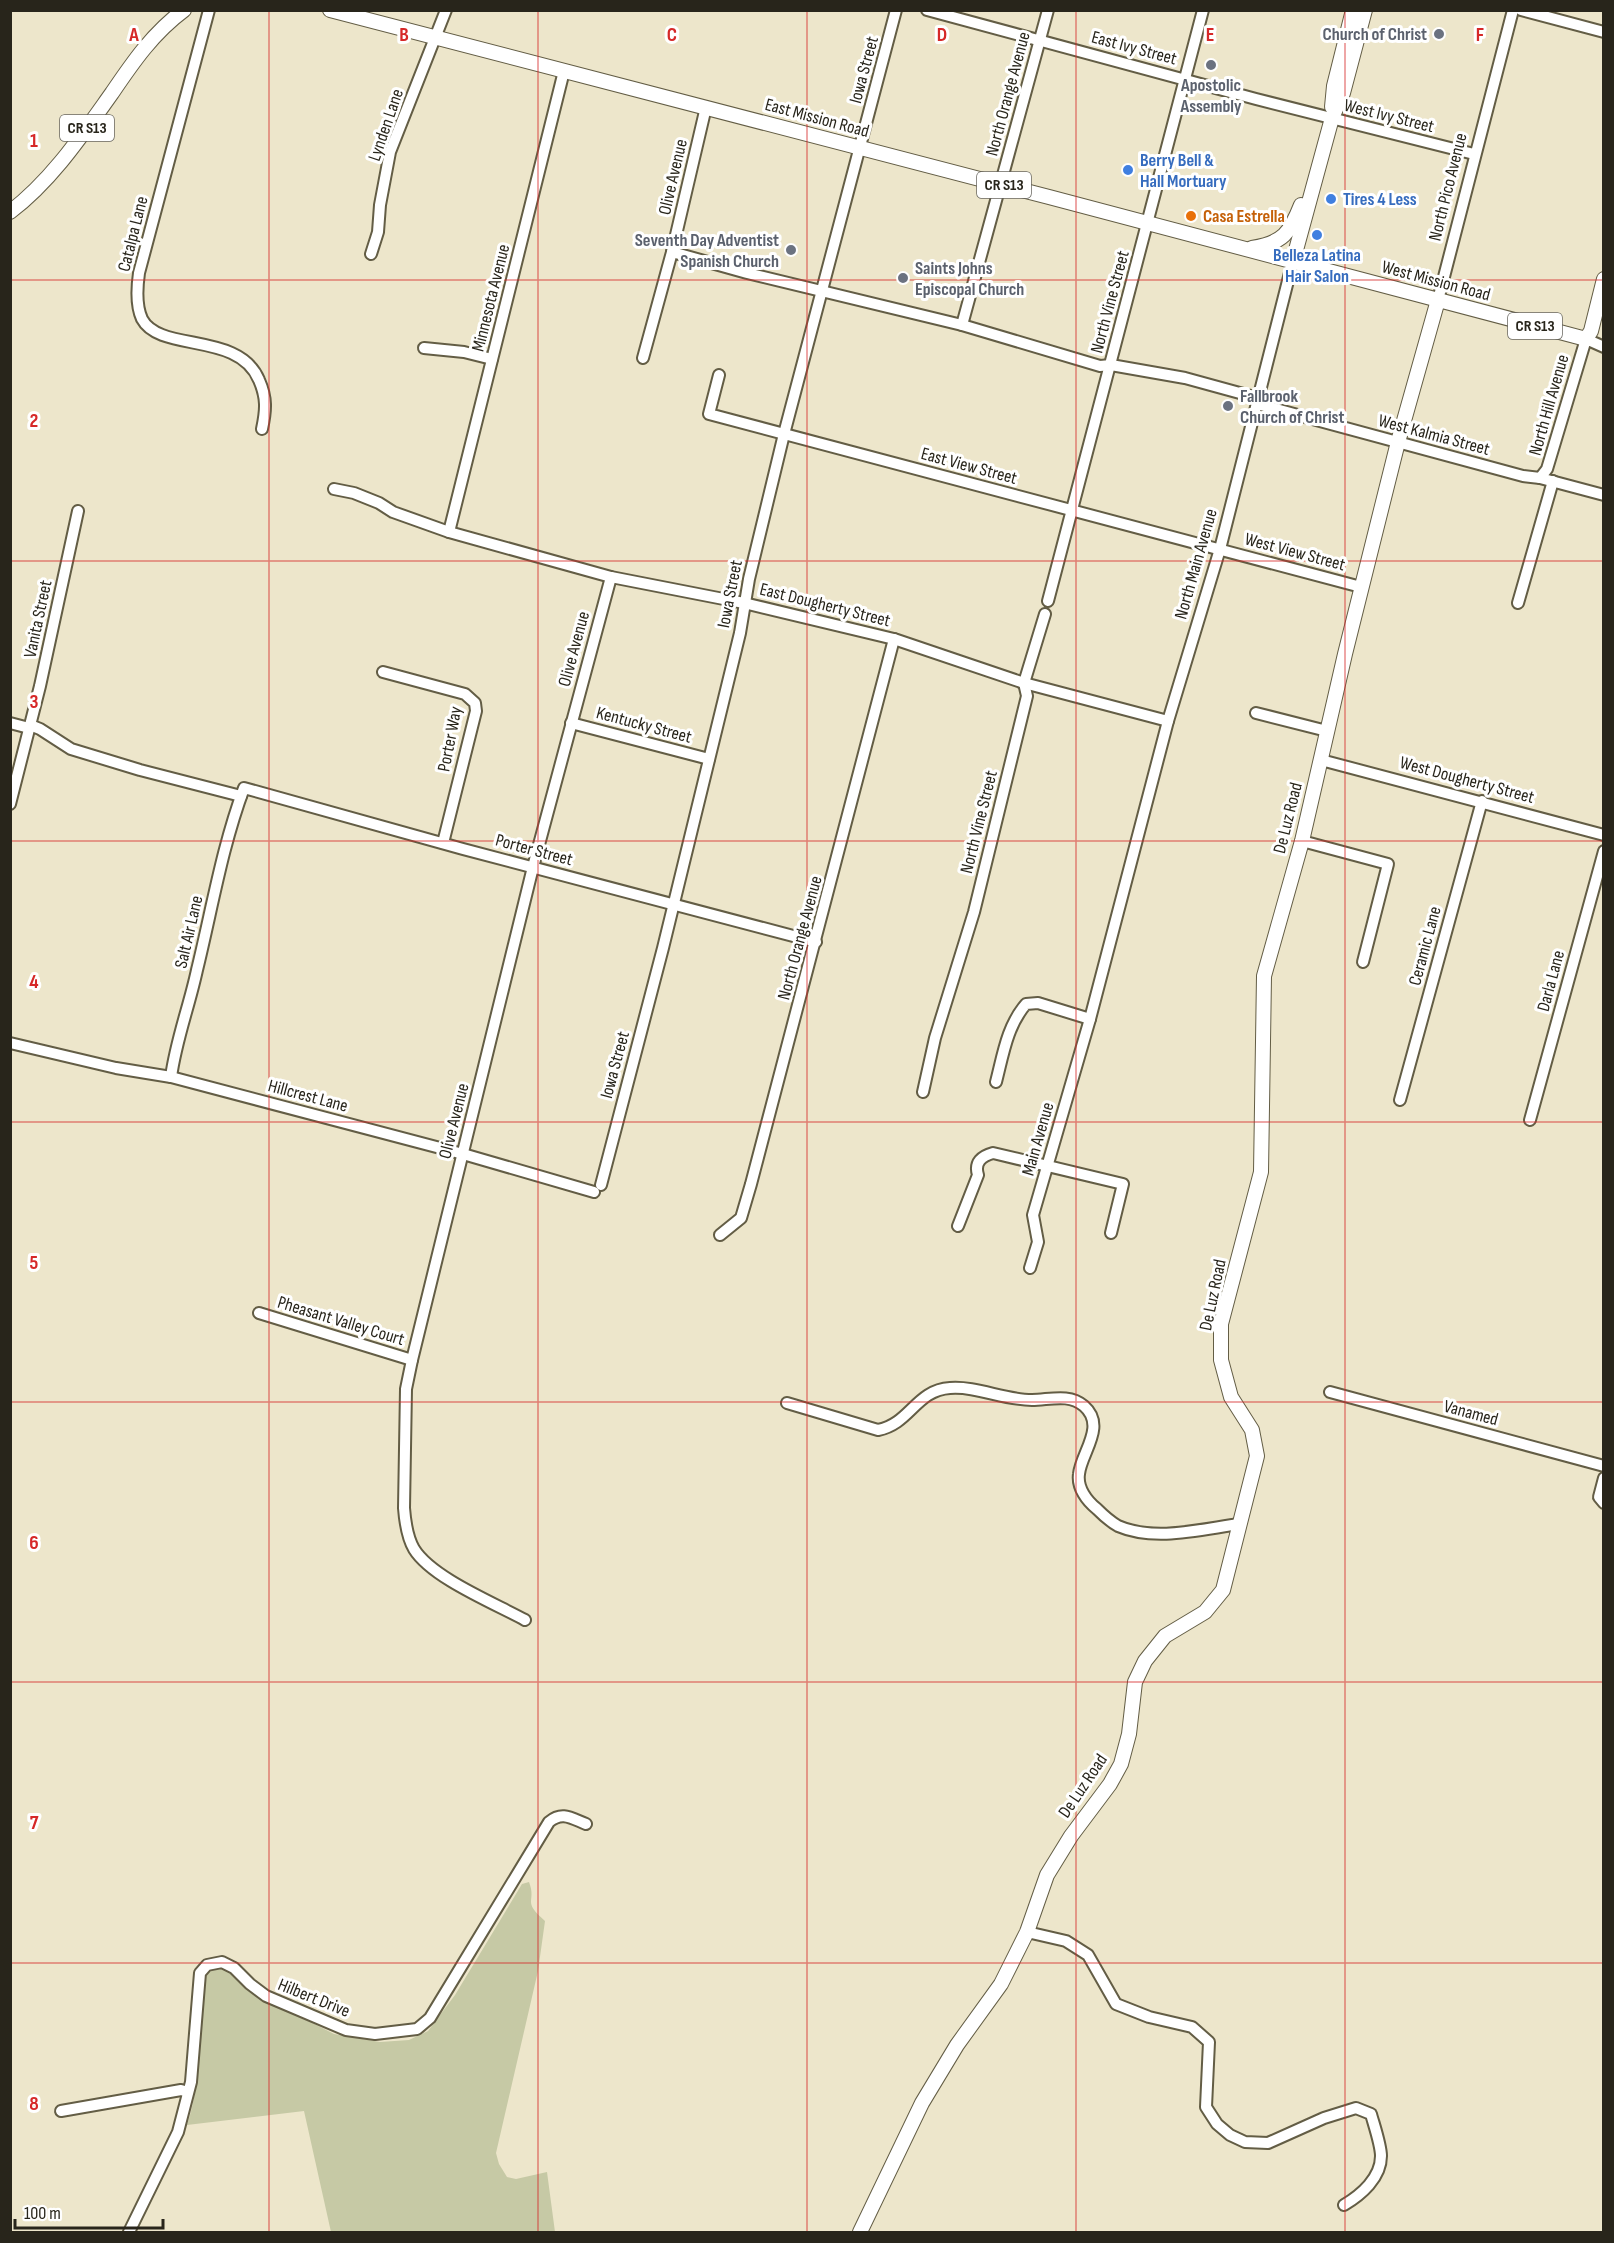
<svg xmlns="http://www.w3.org/2000/svg" width="1614" height="2243" font-family="'Sofia Sans Condensed',sans-serif">
	<rect width="100%" height="100%" fill="#ede6cb"/>
	<path fill="#c6c9a5" d="M529,1882c8,21 -8,18 16,39l-7,50 -42,182 3,11 8,13 9,2 31,-7 8,60h-224l-27,-121 -117,14c16,-47 10,-98 17,-146l5,-10 12,-2 10,6 25,21 78,40 46,8 29,-2 19,-9 27,-36 67,-111z"/>
	<g fill="none" stroke-linecap="round" stroke-linejoin="round">
		<defs>
			<g id="minor">
				<path d="M209,10l-70,263c-2,14 -3,33 3,46 18,34 97,12 117,61 8,18 7,30 3,49"/>
				<polyline points="927,10 1256,99 1474,154"/>
				<polyline points="1521,10 1604,32"/>
				<polyline points="672,252 747,273 962,325 1100,366 1111,365 1185,378 1258,398"/>
				<polyline points="371,254 378,232 380,205 390,152 446,10"/>
				<polyline points="1438,300 1513,10"/>
				<polyline points="962,325 1048,10"/>
				<polyline points="424,348 464,352 492,359"/>
				<polyline points="643,358 672,252 706,107"/>
				<polyline points="719,375 709,414 1361,587"/>
				<polyline points="1257,404 1523,476 1540,478 1604,495"/>
				<polyline points="1540,478 1547,469 1586,339 1604,347"/>
				<polyline points="334,489 354,493 379,503 393,512 449,532 611,577 744,603 894,639 1024,683 1168,721"/>
				<polyline points="449,532 564,71"/>
				<polyline points="1048,601 1203,10"/>
				<polyline points="1518,603 1553,481"/>
				<polyline points="383,672 465,694 475,703 476,711 443,843"/>
				<polyline points="1256,713 1327,731"/>
				<polyline points="10,723 29,728"/>
				<polyline points="571,723 709,759"/>
				<polyline points="30,725 40,729 71,749 140,770 241,796"/>
				<polyline points="1321,760 1604,835"/>
				<polyline points="10,804 40,686 78,511"/>
				<polyline points="1302,841 1388,864 1363,962"/>
				<polyline points="10,1043 116,1068 171,1077 463,1154 594,1192"/>
				<path d="M171,1077c5,-37 18,-70 26,-107 15,-61 25,-123 47,-182l219,61 353,93"/>
				<path d="M996,1082c7,-27 11,-56 30,-78l12,-1 52,16"/>
				<polyline points="923,1092 935,1038 974,912 1027,696 1024,683 1045,614"/>
				<polyline points="1400,1100 1482,801"/>
				<polyline points="1530,1120 1604,851"/>
				<polyline points="601,1185 663,948 740,633 749,579 784,434 896,10"/>
				<path d="M958,1226l20,-51c-4,-13 4,-19 15,-22l130,31 -12,49"/>
				<polyline points="720,1235 741,1218 751,1184 894,639"/>
				<polyline points="1030,1268 1038,1242 1033,1215 1090,1019 1168,721 1220,549 1293,261"/>
				<polyline points="259,1313 412,1360"/>
				<polyline points="1330,1392 1604,1466"/>
				<path d="M787,1403l91,27c32,-6 38,-40 72,-42 27,-2 54,12 82,12 17,0 37,-7 52,6 23,20 -3,47 -5,68 -2,14 8,27 18,35 6,6 14,13 21,17 37,16 84,3 122,-2"/>
				<polyline points="1604,1478 1599,1497 1604,1503"/>
				<path d="M525,1620c-31,-17 -93,-42 -111,-71 -7,-12 -9,-28 -10,-41l2,-119 6,-29 121,-493 78,-290"/>
				<path d="M1027,1932l39,9 22,14 28,49 33,13 43,10 17,15 -3,65 11,17 13,11 15,7 23,1 56,-25 32,-10 15,6c3,11 10,31 10,42 0,22 -20,39 -37,49"/>
				<polyline points="61,2111 181,2090 188,2092"/>
				<path d="M129,2232l49,-100 13,-50 9,-109 7,-8 15,-3 12,6 16,16 16,12 80,34 29,4 42,-5 13,-11 119,-196c13,-11 22,-4 37,2"/>
			</g>
			<g id="major">
				<polyline points="330,10 1049,197 1586,339 1591,331 1604,279"/>
				<polyline points="1332,107 1334,86 1353,10"/>
				<path d="M10,212c42,-32 72,-77 102,-119 21,-31 41,-60 72,-83"/>
				<path d="M1252,248c31,-5 38,-15 49,-43"/>
				<polyline points="1293,261 1332,118 1343,93 1365,10"/>
				<polyline points="860,2232 922,2103 957,2045 1001,1984 1027,1932 1047,1875 1071,1836 1110,1784 1121,1764 1129,1734 1135,1682 1145,1661 1165,1636 1205,1612 1223,1590 1257,1456 1252,1430 1231,1397 1221,1360 1221,1324 1261,1172 1264,976 1302,841 1345,654 1398,442 1438,300"/>
			</g>
		</defs>
		<use href="#minor" stroke="#635d45" stroke-width="14"/>
		<use href="#major" stroke="#635d45" stroke-width="16"/>
		<use href="#minor" stroke="#fff" stroke-width="10"/>
		<use href="#major" stroke="#fff" stroke-width="14"/>
	</g>
	<path fill="none" stroke="#d62828" stroke-width="1.5" stroke-opacity="0.55" d="M269,10v2222M538,10v2222M807,10v2222M1076,10v2222M1345,10v2222M10,280h1594M10,561h1594M10,841h1594M10,1122h1594M10,1402h1594M10,1682h1594M10,1963h1594"/>
	<g fill="#6b7280" stroke="#fff" stroke-width="2">
		<circle cx="1439" cy="34" r="6"/>
		<circle cx="1211" cy="65" r="6"/>
		<circle cx="791" cy="250" r="6"/>
		<circle cx="903" cy="278" r="6"/>
		<circle cx="1228" cy="406" r="6"/>
	</g>
	<g fill="#3f7fe0" stroke="#fff" stroke-width="2">
		<circle cx="1128" cy="170" r="6"/>
		<circle cx="1331" cy="199" r="6"/>
		<circle cx="1317" cy="235" r="6"/>
	</g>
	<circle fill="#e8710a" stroke="#fff" stroke-width="2" cx="1191" cy="216" r="6"/>
	<g text-anchor="middle" dominant-baseline="central" stroke-width="6" stroke-linejoin="round" paint-order="stroke">
		<g fill="#fff" stroke="#68665f" stroke-width="1.5">
			<rect x="60" y="115" width="54" height="26" rx="4.5"/>
			<rect x="977" y="172" width="54" height="26" rx="4.5"/>
			<rect x="1508" y="313" width="54" height="26" rx="4.5"/>
		</g>
		<g font-size="16" font-weight="bold" fill="#28251b">
			<text x="87" y="128">CR S13</text>
			<text x="1004" y="185">CR S13</text>
			<text x="1535" y="326">CR S13</text>
		</g>
		<g font-size="18" font-weight="bold" fill="#5b616d" stroke="#fff" text-anchor="end">
			<text x="1427" y="34">Church of Christ</text>
			<text x="1211" y="85" text-anchor="middle">Apostolic<tspan x="1211" dy="21">Assembly</tspan></text>
			<text x="779" y="240">Seventh Day Adventist<tspan x="779" dy="21">Spanish Church</tspan></text>
			<text x="915" y="268" text-anchor="start">Saints Johns<tspan x="915" dy="21">Episcopal Church</tspan></text>
			<text x="1240" y="396" text-anchor="start">Fallbrook<tspan x="1240" dy="21">Church of Christ</tspan></text>
		</g>
		<g font-size="18" fill="#28251b" stroke="#fff">
			<text transform="translate(1134 48) rotate(15)">East Ivy Street</text>
			<text transform="translate(864 70) rotate(-75)">Iowa Street</text>
			<text transform="translate(1008 94) rotate(-75)">North Orange Avenue</text>
			<text transform="translate(1389 116) rotate(14)">West Ivy Street</text>
			<text transform="translate(817 118) rotate(15)">East Mission Road</text>
			<text transform="translate(386 125) rotate(-71)">Lynden Lane</text>
			<text transform="translate(673 177) rotate(-77)">Olive Avenue</text>
			<text transform="translate(1448 187) rotate(-76)">North Pico Avenue</text>
			<text transform="translate(133 234) rotate(-76)">Catalpa Lane</text>
			<text transform="translate(1436 281) rotate(15)">West Mission Road</text>
			<text transform="translate(491 298) rotate(-76)">Minnesota Avenue</text>
			<text transform="translate(1110 302) rotate(-75)">North Vine Street</text>
			<text transform="translate(1549 405) rotate(-74)">North Hill Avenue</text>
			<text transform="translate(1434 435) rotate(15)">West Kalmia Street</text>
			<text transform="translate(969 466) rotate(15)">East View Street</text>
			<text transform="translate(1295 552) rotate(15)">West View Street</text>
			<text transform="translate(1196 564) rotate(-74)">North Main Avenue</text>
			<text transform="translate(730 594) rotate(-79)">Iowa Street</text>
			<text transform="translate(825 605) rotate(14)">East Dougherty Street</text>
			<text transform="translate(38 619) rotate(-78)">Vanita Street</text>
			<text transform="translate(574 649) rotate(-75)">Olive Avenue</text>
			<text transform="translate(644 725) rotate(15)">Kentucky Street</text>
			<text transform="translate(450 739) rotate(-79)">Porter Way</text>
			<text transform="translate(1467 780) rotate(15)">West Dougherty Street</text>
			<text transform="translate(1288 818) rotate(-76)">De Luz Road</text>
			<text transform="translate(979 822) rotate(-76)">North Vine Street</text>
			<text transform="translate(534 850) rotate(15)">Porter Street</text>
			<text transform="translate(189 932) rotate(-77)">Salt Air Lane</text>
			<text transform="translate(800 938) rotate(-75)">North Orange Avenue</text>
			<text transform="translate(1425 946) rotate(-75)">Ceramic Lane</text>
			<text transform="translate(1551 981) rotate(-75)">Darla Lane</text>
			<text transform="translate(615 1065) rotate(-75)">Iowa Street</text>
			<text transform="translate(308 1096) rotate(15)">Hillcrest Lane</text>
			<text transform="translate(454 1121) rotate(-76)">Olive Avenue</text>
			<text transform="translate(1038 1139) rotate(-74)">Main Avenue</text>
			<text transform="translate(1213 1295) rotate(-78)">De Luz Road</text>
			<text transform="translate(341 1321) rotate(17)">Pheasant Valley Court</text>
			<text transform="translate(1471 1413) rotate(15)">Vanamed</text>
			<text transform="translate(1083 1786) rotate(-56)">De Luz Road</text>
			<text transform="translate(314 1998) rotate(22)">Hilbert Drive</text>
		</g>
		<g font-size="18" font-weight="bold" fill="#366cbe" stroke="#fff" text-anchor="start">
			<text x="1140" y="160">Berry Bell &amp;<tspan x="1140" dy="21">Hall Mortuary</tspan></text>
			<text x="1343" y="199">Tires 4 Less</text>
			<text x="1317" y="255" text-anchor="middle">Belleza Latina<tspan x="1317" dy="21">Hair Salon</tspan></text>
		</g>
		<g font-size="18" font-weight="bold" fill="#c56008" stroke="#fff" text-anchor="start">
			<text x="1203" y="216">Casa Estrella</text>
		</g>
	</g>
	<g font-size="20" text-anchor="middle" font-weight="bold" fill="#d62828" stroke="#fff" stroke-width="6" stroke-linejoin="round" paint-order="stroke">
		<text x="134" y="41">A</text>
		<text x="404" y="41">B</text>
		<text x="672" y="41">C</text>
		<text x="942" y="41">D</text>
		<text x="1210" y="41">E</text>
		<text x="1480" y="41">F</text>
		<text x="34" y="147">1</text>
		<text x="34" y="427">2</text>
		<text x="34" y="708">3</text>
		<text x="34" y="988">4</text>
		<text x="34" y="1269">5</text>
		<text x="34" y="1549">6</text>
		<text x="34" y="1829">7</text>
		<text x="34" y="2110">8</text>
	</g>
	<rect width="1614" height="2243" fill="none" stroke="#28251b" stroke-width="24"/>
	<path d="M15 2219v9h148v-9" fill="none" stroke="#28251b" stroke-width="3"/>
	<text x="24" y="2219" font-size="18" fill="#28251b" stroke="#ffffff" stroke-width="4.5" paint-order="stroke">100 m</text>
</svg>
